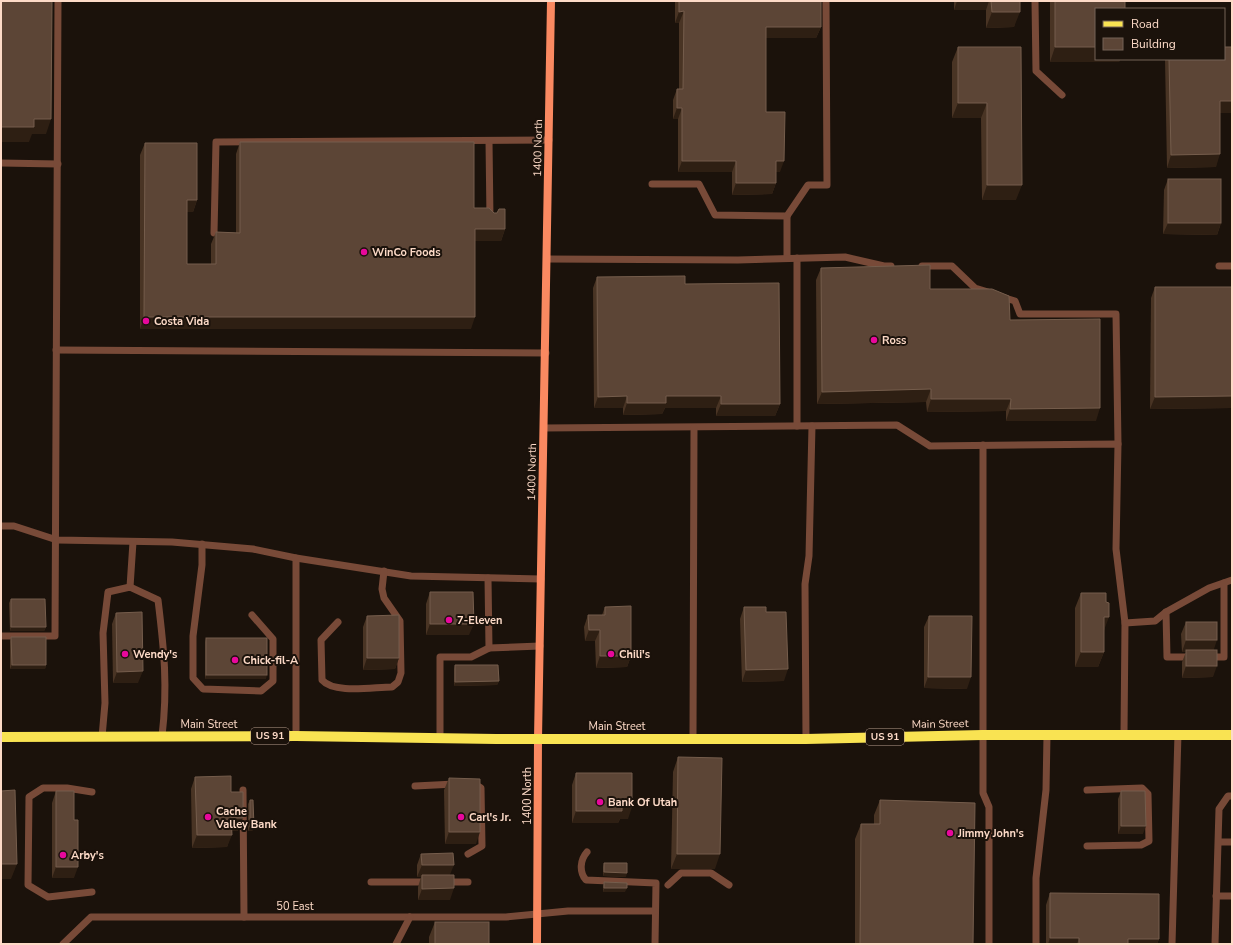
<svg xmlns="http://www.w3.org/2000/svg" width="1233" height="945" font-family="'Nunito Sans',sans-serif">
	<rect width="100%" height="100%" fill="#1b120b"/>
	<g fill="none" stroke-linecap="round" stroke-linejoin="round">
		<g stroke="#784a38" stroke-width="7">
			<polyline points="1035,1 1036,71 1062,95"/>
			<polyline points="489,141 490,219"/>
			<polyline points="1,163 58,164"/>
			<polyline points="652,184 699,184 715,215 787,216 808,185 827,185 826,1"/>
			<polyline points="787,216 787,258"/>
			<polyline points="214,233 216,142 549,140"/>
			<polyline points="797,258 797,426"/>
			<polyline points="547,259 738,260 845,257 884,266 891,266"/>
			<polyline points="922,266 952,266 975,288 988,292"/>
			<polyline points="1219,266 1232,266"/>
			<polyline points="1002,297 1015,301 1020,314 1116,314 1118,444"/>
			<polyline points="56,350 546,353"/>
			<polyline points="544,428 897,425 930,446 1118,444 1116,549 1125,623 1124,734"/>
			<polyline points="983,445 983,793 989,807 989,944"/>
			<polyline points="1,526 14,526 57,540 172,542 253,549 296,558 411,576 541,579"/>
			<polyline points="202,544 202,565 193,636 193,678 203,689 261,691 273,681 273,639 252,615"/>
			<polyline points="296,558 296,736"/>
			<polyline points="130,587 133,542"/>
			<polyline points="1166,612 1167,657 1193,657"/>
			<path d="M338,622l-17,18 1,40c12,14 51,7 70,7l6,-5 3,-9 -1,-52 -16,-23 -2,-9 2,-18"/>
			<polyline points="1125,623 1155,621 1166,612 1209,588 1232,580"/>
			<polyline points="1,636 55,636 58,1"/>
			<polyline points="489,648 540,646"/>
			<polyline points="1208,657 1224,657 1224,583"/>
			<path d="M102,737l3,-34 -2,-70 5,-41 22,-5 28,13c6,49 10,87 4,136"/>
			<polyline points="440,738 440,657 471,657 489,648 488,578"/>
			<polyline points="693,738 694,428"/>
			<polyline points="806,739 805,584 809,556 812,426"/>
			<polyline points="415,786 455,784"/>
			<polyline points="243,790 244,917"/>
			<polyline points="1087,790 1142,788 1148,794 1149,841 1141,845 1087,846"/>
			<polyline points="1220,842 1232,842"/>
			<path d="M587,852c-7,8 -8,20 -1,28l70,3 -1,61"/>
			<polyline points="468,854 482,846 481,788 473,783"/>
			<polyline points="371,882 429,882"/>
			<polyline points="445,882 468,882"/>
			<polyline points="668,885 681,873 711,873 729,885"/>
			<polyline points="92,892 48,897 28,885 29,797 43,788 67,788 92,792"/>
			<polyline points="1216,896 1232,896"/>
			<polyline points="63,944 91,917 506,917 568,911 655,911"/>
			<polyline points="396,944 410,917"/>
			<polyline points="1036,944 1036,878 1046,790 1047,736"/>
			<polyline points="1172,944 1178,734"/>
			<polyline points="1215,944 1219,809 1228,796 1232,796"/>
		</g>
		<polyline stroke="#fa8961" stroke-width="8" points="537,944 538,739 551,1"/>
		<polyline stroke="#f9e352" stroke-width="10" points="1,737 296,736 496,739 806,739 982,735 1232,735"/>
	</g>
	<g fill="#493424">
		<polygon points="675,1 821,1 821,27 816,38 766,38 766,112 780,172 776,172 776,183 772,194 732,195 732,172 678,172 678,119 673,119 673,100 677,89 679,89 679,23 675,23"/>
		<polygon points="954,1 1020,1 1014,27 986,28 986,10 954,10"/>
		<polygon points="1050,1 1125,1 1096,59 1120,59 1119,62 1050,62"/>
		<polygon points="958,47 1021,47 1016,200 982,200 981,118 952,118 952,62"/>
		<polygon points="1232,47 1232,113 1220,113 1216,167 1167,168 1165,59 1224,59"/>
		<polygon points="240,142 474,208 505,229 501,241 475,241 471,329 140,329 140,155 145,143 197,200 193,212 187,212 187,264 211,264 211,244 216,232 236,233 236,154"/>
		<polygon points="1168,179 1221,223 1217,235 1163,234 1164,190"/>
		<polygon points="821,268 930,289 1010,320 1096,421 1006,421 1006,411 927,412 926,402 817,404 816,280"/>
		<polygon points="597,277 685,284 780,404 775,416 716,416 716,408 665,408 662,414 623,415 623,408 594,408 593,288"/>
		<polygon points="1155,287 1232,287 1232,408 1150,409 1151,298"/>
		<polygon points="430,592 469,635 426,635 426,604"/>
		<polygon points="1081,593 1106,602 1104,632 1104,652 1098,667 1075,667 1075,608"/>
		<polygon points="11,599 46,627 44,631 10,631 9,603"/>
		<polygon points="605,607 631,656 627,667 596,668 595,641 585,641 584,627 588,615 602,615"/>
		<polygon points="744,607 766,612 784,681 742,682 740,619"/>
		<polygon points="116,613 138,683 113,683 112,624"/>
		<polygon points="367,616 399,658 395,669 363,670 363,627"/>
		<polygon points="929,616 967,689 924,688 924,627"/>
		<polygon points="1186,622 1214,650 1213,677 1182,678 1182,662 1186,652 1182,652 1181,634"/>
		<polygon points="11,637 46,665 45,669 10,669 10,641"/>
		<polygon points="206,638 266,679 205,679 205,642"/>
		<polygon points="455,665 499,681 497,685 454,686 454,669"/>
		<polygon points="678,757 715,869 671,869 673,772"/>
		<polygon points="576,773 628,819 620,819 618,823 572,823 572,785"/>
		<polygon points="195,777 231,792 238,831 232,831 227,847 192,848 191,789"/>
		<polygon points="449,778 476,844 445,844 444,790"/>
		<polygon points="56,791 74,878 52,878 52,803"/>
		<polygon points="1121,791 1143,834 1118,834 1118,799"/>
		<polygon points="250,800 254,827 252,831 248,831 248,804"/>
		<polygon points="880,800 973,944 855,944 855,839 861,824 874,824 874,815"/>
		<polygon points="421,854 450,875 450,900 418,900 418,887 421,877 417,877 417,865"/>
		<polygon points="604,863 626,877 603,876 603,867"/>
		<polygon points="604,882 625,892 603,892 603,886"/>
		<polygon points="1050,893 1159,939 1157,944 1046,944 1046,905"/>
		<polygon points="435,922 489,944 429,944 429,937"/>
	</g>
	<g fill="#2e1f13">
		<polygon points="957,1 989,1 986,10 954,10"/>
		<polygon points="684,11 679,23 675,23 679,12"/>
		<polygon points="992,12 1020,12 1014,27 986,28"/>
		<polygon points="766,27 821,27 816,38 762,38"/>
		<polygon points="1055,47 1096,47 1096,59 1120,59 1119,62 1050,62"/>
		<polygon points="1220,101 1232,101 1232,113 1215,113"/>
		<polygon points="958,103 987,103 981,118 952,118"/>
		<polygon points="677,108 682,108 678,119 673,119"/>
		<polygon points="34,119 51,119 46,134 32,134 29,142 1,142 1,127"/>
		<polygon points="1220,154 1216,167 1167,168 1171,155"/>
		<polygon points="682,161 736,161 732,172 678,172"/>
		<polygon points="776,161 784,161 780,172 772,172"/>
		<polygon points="736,183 776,183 772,194 732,195"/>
		<polygon points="987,185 1022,185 1016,200 982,200"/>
		<polygon points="187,200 197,200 193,212 183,212"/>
		<polygon points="1168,223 1221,223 1217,235 1163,234"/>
		<polygon points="475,229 505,229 501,241 470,241"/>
		<polygon points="144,317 475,317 471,329 140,329"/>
		<polygon points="931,389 926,402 817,404 822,392"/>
		<polygon points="627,396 623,408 594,408 598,397"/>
		<polygon points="666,396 721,396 716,408 665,408 662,414 623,415 627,403"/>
		<polygon points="1232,396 1232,408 1150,409 1155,397"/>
		<polygon points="931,399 1011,399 1006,411 927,412"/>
		<polygon points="721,404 780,404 775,416 716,416"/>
		<polygon points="1100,408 1096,421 1006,421 1010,409"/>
		<polygon points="1104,617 1109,617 1103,633"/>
		<polygon points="430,624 474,624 469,635 426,635"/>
		<polygon points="11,627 46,627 44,631 10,631"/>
		<polygon points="589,630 600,630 595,641 585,641"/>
		<polygon points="1186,640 1217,640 1213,652 1186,650 1186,652 1182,652"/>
		<polygon points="1081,652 1104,652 1098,667 1075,667"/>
		<polygon points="600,656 631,656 627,667 596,668"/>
		<polygon points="367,658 399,658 395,669 363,670"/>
		<polygon points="12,665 46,665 45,669 10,669"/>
		<polygon points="1186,666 1217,666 1213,677 1182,678"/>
		<polygon points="788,669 784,681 742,682 746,670"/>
		<polygon points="143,671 138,683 113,683 117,672"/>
		<polygon points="206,675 267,675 266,679 205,679"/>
		<polygon points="928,677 971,677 967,689 924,688"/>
		<polygon points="499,681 497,685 454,686 455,682"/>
		<polygon points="622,807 632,807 628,819 620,819 618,823 572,823 576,811"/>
		<polygon points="231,818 243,818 238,831 227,831"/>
		<polygon points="1121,826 1146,826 1143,834 1118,834"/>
		<polygon points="250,827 254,827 252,831 248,831"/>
		<polygon points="449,832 480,832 476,844 445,844"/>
		<polygon points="197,835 232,835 227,847 192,848"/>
		<polygon points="677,854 720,854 715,869 671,869"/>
		<polygon points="1,864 17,864 11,879 1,879"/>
		<polygon points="422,865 454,865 449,877 422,875 421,877 417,877"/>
		<polygon points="56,867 78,867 74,878 52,878"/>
		<polygon points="604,872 627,873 626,877 603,876"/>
		<polygon points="454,888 450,900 418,900 422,889"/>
		<polygon points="604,888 627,888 625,892 603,892"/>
		<polygon points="1050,938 1079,938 1077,944 1048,944"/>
		<polygon points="1128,939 1159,939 1157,944 1126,944"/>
	</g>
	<g fill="#5c4536" stroke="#755d4c">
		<polygon points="1,1 52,1 51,119 34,119 34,127 1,127"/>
		<polygon points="679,1 821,1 821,27 766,27 766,112 785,112 784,161 776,161 776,183 736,183 736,161 682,161 682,108 677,108 677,89 683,89 684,11 679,12"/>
		<polygon points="991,1 1020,1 1020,12 992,12"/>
		<polygon points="1055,1 1125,1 1125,9 1096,9 1096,47 1055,47"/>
		<polygon points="958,47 1021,47 1022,185 987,185 987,103 958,103"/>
		<polygon points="1224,47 1232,47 1232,101 1220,101 1220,154 1171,155 1169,59 1224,59"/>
		<polygon points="240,142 474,142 474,208 489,208 494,213 497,213 499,209 505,209 505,229 475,229 475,317 144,317 145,143 197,143 197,200 187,200 187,264 216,264 216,232 240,233"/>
		<rect x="1168" y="179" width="53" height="44"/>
		<polygon points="930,265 930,289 992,289 1009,296 1010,320 1100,319 1100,408 1010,409 1011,399 931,399 931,389 822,392 821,268"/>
		<polygon points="685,276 685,284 779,283 780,404 721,404 721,396 666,396 666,403 627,403 627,396 598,397 597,277"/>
		<polygon points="1155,287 1232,287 1232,396 1155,397"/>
		<polygon points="430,592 473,592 474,624 430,624"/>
		<polygon points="1081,593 1106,593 1106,602 1109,603 1109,617 1104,617 1104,652 1081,652"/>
		<polygon points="11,599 45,599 46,627 11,627"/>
		<polygon points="631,606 631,656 600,656 600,630 589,630 588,615 605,615 605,607"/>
		<polygon points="744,607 766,607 766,612 786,612 788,669 746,670"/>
		<polygon points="142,612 143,671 117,672 116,613"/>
		<polygon points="399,615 399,658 367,658 367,616"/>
		<polygon points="929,616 972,616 971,677 928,677"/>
		<rect x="1186" y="622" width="31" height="18"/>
		<polygon points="11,637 46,637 46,665 12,665"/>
		<rect x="206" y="638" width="61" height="37"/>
		<rect x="1186" y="650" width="31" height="16"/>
		<polygon points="455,665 498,665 499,681 455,682"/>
		<polygon points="678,757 722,758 720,854 677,854"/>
		<polygon points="576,773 632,773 632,807 622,807 622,811 576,811"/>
		<polygon points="231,776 231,792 243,792 243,818 231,818 232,835 197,835 195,777"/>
		<polygon points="449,778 480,779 480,832 449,832"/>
		<polygon points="15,790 17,864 1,864 1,791"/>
		<polygon points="56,791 74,791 74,820 78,820 78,867 56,867"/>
		<polygon points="1121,791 1145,791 1146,826 1121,826"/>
		<polygon points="250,800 253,800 254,827 250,827"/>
		<polygon points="880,800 975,803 973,944 860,944 861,824 880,824"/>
		<polygon points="453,853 454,865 422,865 421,854"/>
		<polygon points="604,863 627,863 627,873 604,872"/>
		<polygon points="422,875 454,875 454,888 422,889"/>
		<polygon points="604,882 627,883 627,888 604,888"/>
		<polygon points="1050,893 1159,894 1159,939 1128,939 1128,944 1079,944 1079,938 1050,938"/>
		<rect x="435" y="922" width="54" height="22"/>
	</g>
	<g fill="#e8089c" stroke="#1b120b" stroke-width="1.5">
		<circle cx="364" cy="252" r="4"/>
		<circle cx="146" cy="321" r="4"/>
		<circle cx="874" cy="340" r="4"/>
		<circle cx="449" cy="620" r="4"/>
		<circle cx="125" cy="654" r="4"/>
		<circle cx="611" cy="654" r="4"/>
		<circle cx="235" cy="660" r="4"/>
		<circle cx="600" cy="802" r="4"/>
		<circle cx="208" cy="817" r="4"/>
		<circle cx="461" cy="817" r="4"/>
		<circle cx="950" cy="833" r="4"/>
		<circle cx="63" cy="855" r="4"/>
	</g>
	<g text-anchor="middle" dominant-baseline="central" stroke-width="4" stroke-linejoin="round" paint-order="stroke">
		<g fill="#1b120b" stroke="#b99e8f" stroke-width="1">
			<rect x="251" y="728" width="38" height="16" rx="3"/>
			<rect x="866" y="729" width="38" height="16" rx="3"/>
		</g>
		<g font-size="10" font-weight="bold" fill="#fddac7">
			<text x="270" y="736">US 91</text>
			<text x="885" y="737">US 91</text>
		</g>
		<g font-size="11" fill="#fddac7" stroke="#1b120b">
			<text transform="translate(538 148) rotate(-89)">1400 North</text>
			<text transform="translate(532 472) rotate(-89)">1400 North</text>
			<text x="209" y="724">Main Street</text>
			<text transform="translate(940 724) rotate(-1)">Main Street</text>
			<text x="617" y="726">Main Street</text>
			<text transform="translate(527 796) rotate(-90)">1400 North</text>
			<text x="295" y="906">50 East</text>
		</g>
		<g font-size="11" font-weight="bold" fill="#fddac7" stroke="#1b120b" text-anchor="start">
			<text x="372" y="252">WinCo Foods</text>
			<text x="154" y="321">Costa Vida</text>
			<text x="882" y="340">Ross</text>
			<text x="457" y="620">7-Eleven</text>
			<text x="133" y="654">Wendy's</text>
			<text x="619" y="654">Chili's</text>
			<text x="243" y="660">Chick-fil-A</text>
			<text x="608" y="802">Bank Of Utah</text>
			<text x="216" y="811">Cache<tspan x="216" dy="13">Valley Bank</tspan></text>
			<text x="469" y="817">Carl's Jr.</text>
			<text x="958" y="833">Jimmy John's</text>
			<text x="71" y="855">Arby's</text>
		</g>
	</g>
	<rect width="1233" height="945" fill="none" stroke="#fddac7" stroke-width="4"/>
	<rect x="1095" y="8" width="130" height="52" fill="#1b120b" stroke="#756256"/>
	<rect x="1103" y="21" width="20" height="6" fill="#f9e352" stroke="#756256"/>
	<text x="1131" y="28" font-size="12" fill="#fddac7">Road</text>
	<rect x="1103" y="38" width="20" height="12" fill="#5c4536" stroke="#756256"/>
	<text x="1131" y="48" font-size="12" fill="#fddac7">Building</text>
</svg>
